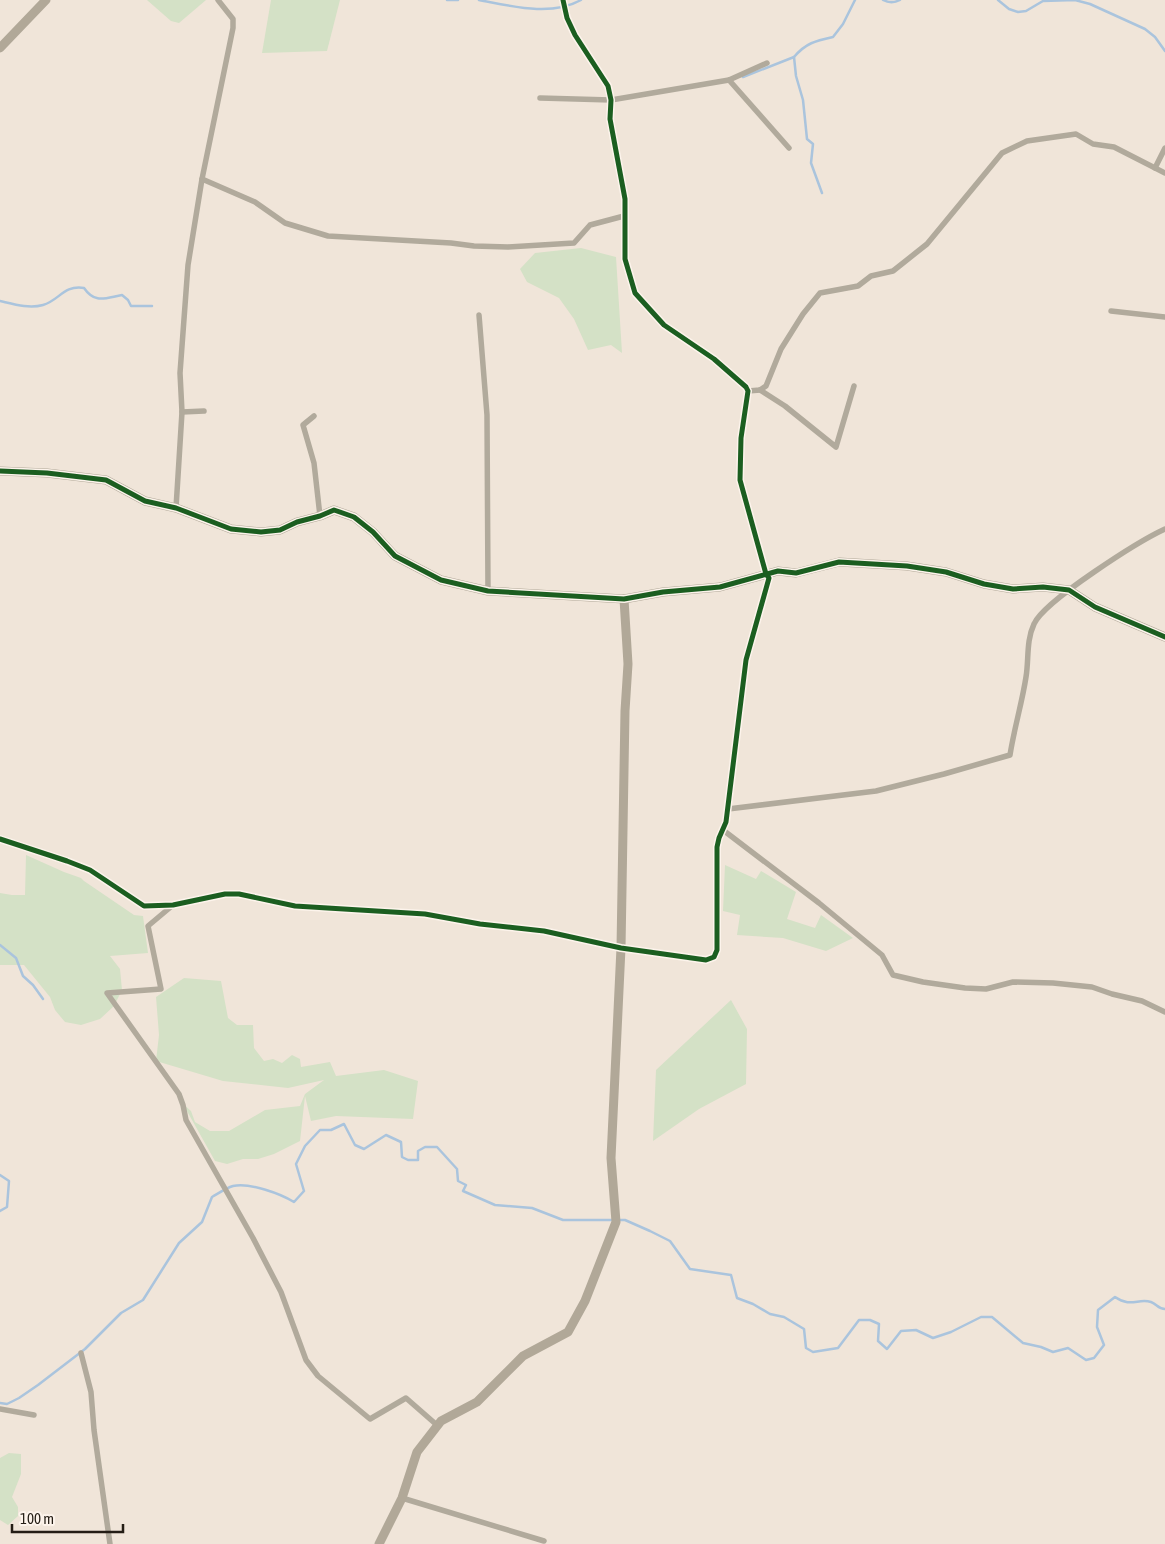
<svg xmlns="http://www.w3.org/2000/svg" width="1165" height="1544" font-family="'Asap Condensed',sans-serif">
	<rect width="100%" height="100%" fill="#f0e5d9"/>
	<g fill="#d4e1c6">
		<polygon points="147,0 206,0 179,23 171,21"/>
		<polygon points="271,0 340,0 327,51 262,53"/>
		<polygon points="581,248 616,257 622,353 611,345 588,350 574,319 559,298 527,282 520,269 535,253"/>
		<polygon points="26,855 64,872 81,878 84,881 134,915 143,916 148,953 110,956 120,969 122,990 114,1006 100,1019 81,1025 65,1022 55,1010 50,997 24,965 0,965 0,893 12,895 25,895"/>
		<polygon points="725,865 756,879 761,871 796,892 787,919 815,928 821,915 853,938 826,951 783,938 737,935 740,915 723,911"/>
		<polygon points="184,978 221,981 228,1018 237,1025 253,1025 254,1048 264,1061 273,1059 282,1063 292,1055 300,1059 301,1067 330,1062 336,1076 384,1070 418,1081 413,1119 336,1116 311,1121 305,1096 300,1141 274,1154 258,1159 243,1159 227,1164 215,1161 183,1104 191,1111 195,1122 210,1131 229,1131 265,1110 300,1106 305,1094 324,1080 288,1088 223,1081 156,1061 159,1035 156,997"/>
		<polygon points="731,1000 747,1029 746,1084 699,1109 653,1141 656,1070"/>
		<polygon points="9,1453 21,1454 21,1474 12,1497 18,1507 18,1516 8,1525 0,1520 0,1458"/>
	</g>
	<g fill="none" stroke-linecap="round" stroke-linejoin="round">
		<g stroke="#aac4dd" stroke-width="2.5">
			<polyline points="447,0 458,0"/>
			<path d="M479,0c32,6 72,17 102,0"/>
			<path d="M883,0c6,3 11,3 17,0"/>
			<polyline points="998,0 1009,9 1018,12 1026,11 1043,1 1075,0 1090,4 1145,29 1155,37 1165,51"/>
			<polyline points="743,77 794,57"/>
			<path d="M822,193l-11,-30 2,-19 -6,-5 -4,-39 -7,-24 -2,-19c12,-14 21,-16 39,-20l10,-13 12,-24"/>
			<path d="M0,301c13,3 29,8 43,4 17,-5 20,-20 41,-17 11,16 21,10 38,7l6,5 3,6h21"/>
			<polyline points="0,945 16,958 23,976 33,985 43,999"/>
			<polyline points="0,1175 9,1181 7,1207 0,1211"/>
			<path d="M0,1403l7,1 12,-6 19,-13 47,-36 36,-36 22,-13 36,-57 23,-21 10,-25c7,-4 14,-9 21,-11 16,-4 48,8 61,16l10,-11 -8,-27 9,-18 15,-16h11l13,-6 11,21 9,4 22,-14 15,7 1,15 6,3h10v-9l7,-4h12l20,22 1,12 8,4 -3,6 32,14 37,3 31,12h62l25,11 20,10 20,28 41,6 6,23 16,6 17,10 14,3 20,12 2,19 7,4 25,-4 21,-28h11l9,4 -1,17 9,8 14,-18 15,-1 17,8 18,-6 30,-15h11l31,26 18,4 12,5 15,-4 18,12 8,-2 10,-13 -7,-18 1,-17 17,-13c16,11 23,1 36,5 6,2 7,7 14,7"/>
		</g>
		<g stroke="#b1aa9c" stroke-width="5.5">
			<polyline points="729,80 789,148"/>
			<polyline points="540,98 611,100 729,80 767,63"/>
			<polyline points="1155,168 1165,148"/>
			<polyline points="202,179 233,28 233,19 218,0"/>
			<polyline points="1111,311 1165,317"/>
			<polyline points="479,315 487,415 488,591"/>
			<polyline points="760,390 785,406 836,447 854,386"/>
			<polyline points="748,391 760,390 766,386 781,349 803,314 820,293 858,286 871,276 893,271 927,244 1002,153 1027,141 1076,134 1093,144 1114,147 1165,173"/>
			<polyline points="182,412 204,411"/>
			<polyline points="314,416 303,425 314,463 320,516"/>
			<polyline points="176,508 182,412 180,373 188,265 202,179 255,202 285,223 328,236 451,243 474,246 508,247 574,243 590,225 624,216"/>
			<path d="M728,809l148,-18 68,-17 66,-19c4,-26 12,-52 16,-78 3,-18 0,-36 8,-53 10,-23 105,-83 131,-95"/>
			<polyline points="723,830 819,903 882,955 893,975 923,982 965,988 986,989 1013,982 1053,983 1092,987 1112,994 1142,1001 1165,1012"/>
			<polyline points="0,839 67,861 90,870 144,906 173,905 225,894 239,894 295,906 425,914 480,924 544,931 621,948 706,960 714,957 717,950 717,847 719,838 726,822 746,660 769,578 766,574 740,480 741,438 748,391 746,387 714,359 664,325 635,293 625,259 625,199 610,119 611,100 608,86 575,35 567,18 563,0"/>
			<polyline points="173,905 148,926 161,989 107,993 179,1094 183,1105 186,1120 253,1238 281,1292 306,1360 318,1376 370,1419 406,1398 438,1426"/>
			<polyline points="81,1353 91,1392 94,1430 110,1544"/>
			<polyline points="0,1409 34,1415"/>
			<polyline points="402,1498 544,1541"/>
		</g>
		<g stroke="#b1a898" stroke-width="9">
			<polyline points="0,48 46,0"/>
			<polyline points="0,471 47,473 106,480 145,501 176,508 231,529 261,532 280,530 297,522 320,516 334,510 354,517 373,532 395,556 441,580 488,591 624,599 663,592 720,587 778,571 796,573 839,562 907,566 946,572 984,584 1013,589 1043,587 1069,590 1095,607 1165,637"/>
			<polyline points="379,1544 402,1498 417,1452 441,1421 477,1402 523,1356 568,1332 585,1301 616,1222 611,1158 621,948 625,711 628,664 624,599"/>
		</g>
		<defs>
			<g id="cycleway">
				<polyline points="0,471 47,473 106,480 145,501 176,508 231,529 261,532 280,530 297,522 320,516 334,510 354,517 373,532 395,556 441,580 488,591 624,599 663,592 720,587 778,571 796,573 839,562 907,566 946,572 984,584 1013,589 1043,587 1069,590 1095,607 1165,637"/>
				<polyline points="0,839 67,861 90,870 144,906 173,905 225,894 239,894 295,906 425,914 480,924 544,931 621,948 706,960 714,957 717,950 717,847 719,838 726,822 746,660 769,578 766,574 740,480 741,438 748,391 746,387 714,359 664,325 635,293 625,259 625,199 610,119 611,100 608,86 575,35 567,18 563,0"/>
			</g>
		</defs>
		<use href="#cycleway" stroke="#fdf4ec" stroke-width="8"/>
		<use href="#cycleway" stroke="#1b5e20" stroke-width="5"/>
	</g>
	<path d="M12 1524v8h111v-8" fill="none" stroke="#241d15" stroke-width="2.5"/>
	<text x="20" y="1524" font-size="15" fill="#241d15" stroke="#fdf4ec" stroke-width="4" paint-order="stroke">100 m</text>
</svg>
